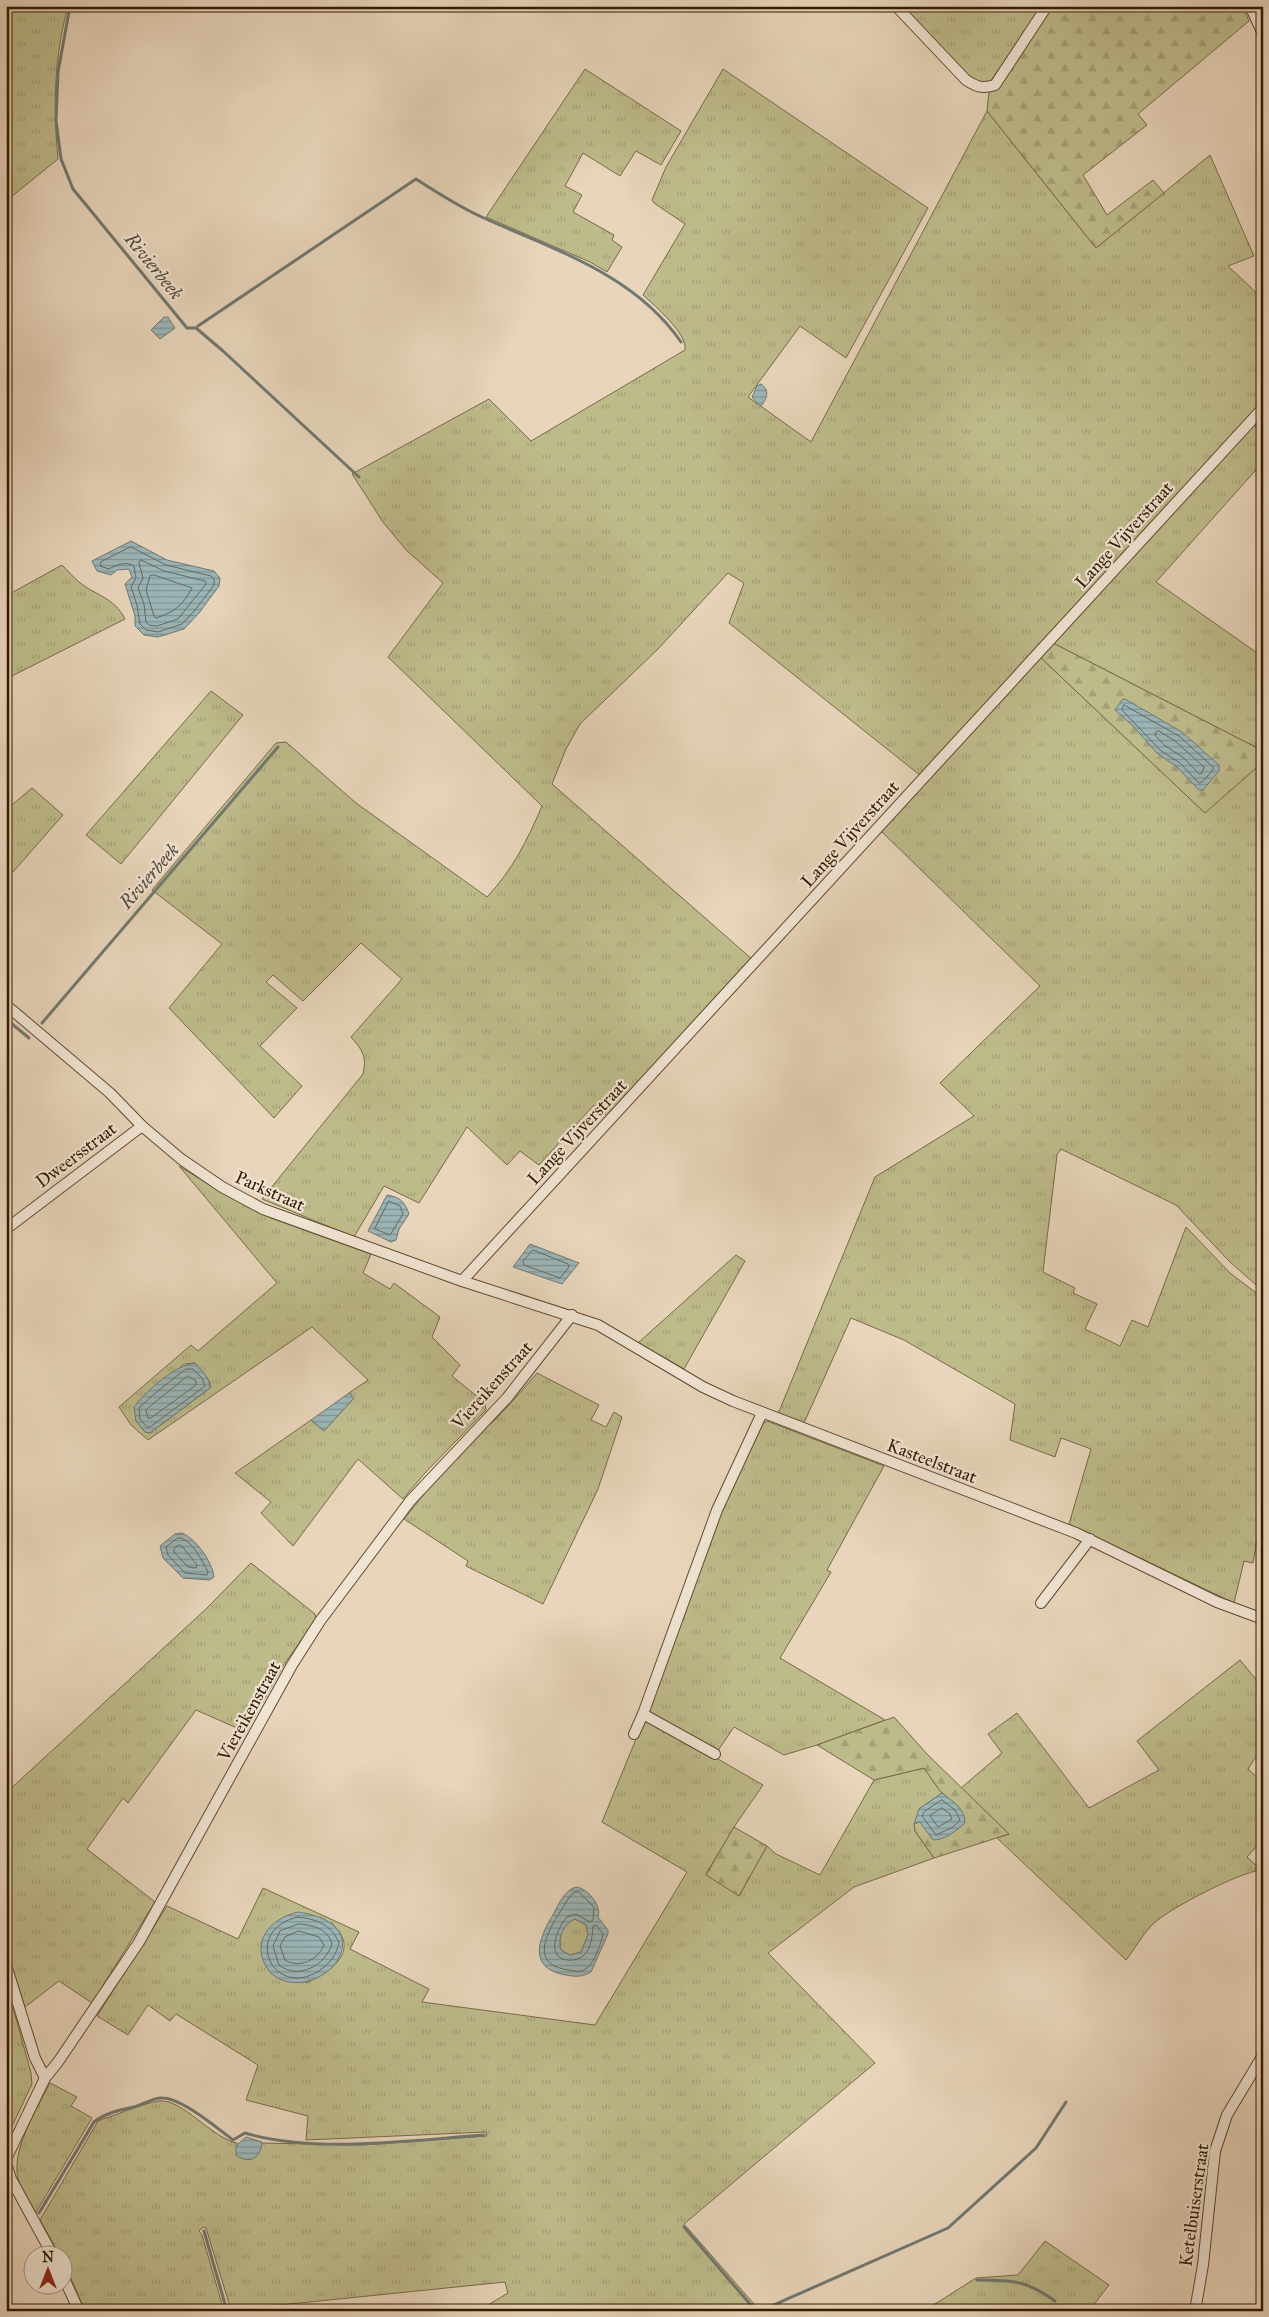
<svg xmlns="http://www.w3.org/2000/svg" width="1269" height="2317" font-family="'IM FELL Great Primer',serif">
	<defs>
		<pattern id="grass-tufts" width="24" height="20" patternUnits="userSpaceOnUse" patternTransform="scale(1.25)"><rect width="24" height="20" fill="#bebb8b"/><path d="M3 7l-1-3M5 7V3M7 7l1-3M15 17l-1-3M17 17v-4M19 17l1-3" fill="none" stroke="#a4a076"/></pattern>
		<pattern id="forest-firs" width="22" height="20" patternUnits="userSpaceOnUse" patternTransform="scale(1.25)"><rect width="22" height="20" fill="#bebb8b"/><path d="M5 1l3.5 6h-7zM16 11l3.5 6h-7z" fill="#a4a076"/></pattern>
		<pattern id="water-rules" width="6" height="5" patternUnits="userSpaceOnUse" patternTransform="scale(1.25)"><rect width="6" height="5" fill="#9bb6b9"/><path d="M0 2.5h6" fill="none" stroke="#7f9394"/></pattern>
	</defs>
	<rect width="100%" height="100%" fill="#e8d5bb"/>
	<filter id="stains"><feTurbulence type="fractalNoise" baseFrequency=".004" numOctaves="4"/><feColorMatrix values="0 0 0 0 .2 0 0 0 0 .09 0 0 0 0 .02 0 0 0 .5 -.17"/></filter>
	<radialGradient id="worn" r=".72"><stop offset=".6" stop-color="#630" stop-opacity="0"/><stop offset="1" stop-color="#630" stop-opacity=".3"/></radialGradient>
	<g fill="url(#grass-tufts)" stroke="#786a46" fill-rule="evenodd">
		<path d="M6,6h62c-14,52 -15,100 -10,153l-52,42z"/>
		<polygon points="902,6 1043,6 990,82 977,83 967,76"/>
		<polygon points="585,69 681,131 661,165 636,151 620,176 583,153 565,186 582,195 573,212 614,235 612,240 622,247 607,272 590,262 486,217"/>
		<path d="M723,69l205,139 -82,150 -46,-32 -52,71 63,45 176,-331 109,137 114,-93 44,101 -26,10 35,33v101l-342,376 -192,-153 15,-40 -16,-10 -70,76 -78,75 -14,25 -14,35 201,176 -146,156 -13,-11 -55,60 -19,-14 -13,14 -40,-38 -48,76 -35,-17 -30,51 -92,-38 101,-125c4,-18 0,-23 -12,-37l51,-58 -41,-36 -58,58 -30,-26 -7,7 31,26 -37,38 42,40 -28,32 -105,-110 53,-64 -70,-54 124,-147 10,-1 70,61 131,94c25,-26 41,-58 55,-91l-154,-149 55,-74 -37,-33 -23,-28 -31,-48 137,-75 42,42 154,-91c3,-16 -31,-45 -42,-55l42,-71 -31,-21 -2,-3 14,-33z"/>
		<polygon points="1253,424 1263,432 1263,462 1156,582 1263,657 1263,751 1053,643"/>
		<path d="M62,565c5,5 11,12 17,17 17,14 35,15 46,37l-119,60v-83z"/>
		<polygon points="1040,657 1204,812 1263,762 1263,1291 1230,1262 1176,1205 1061,1149 1057,1155 1043,1272 1075,1288 1073,1293 1097,1304 1085,1329 1120,1346 1132,1320 1148,1327 1186,1227 1230,1273 1263,1298 1263,1505 1253,1563 1244,1561 1234,1603 1069,1524 1091,1449 1061,1438 1055,1457 1010,1440 1015,1404 904,1340 851,1318 804,1423 778,1414 875,1177 974,1116 940,1083 1040,986 880,830"/>
		<polygon points="211,691 243,715 121,864 86,835"/>
		<polygon points="32,788 63,815 6,880 6,810"/>
		<path d="M179,1166l47,29 45,23 100,36 -8,19 27,16 4,-6 46,34 -8,20 28,28 -8,11 33,27 1,7 -61,63 -22,26 -45,-40 -65,87 -32,-33 10,-11 -36,-29 76,-53 13,11 30,-33 -5,-5 19,-13 -56,-53 -164,113 -17,-15 -12,-18 72,-62 7,6 79,-68zM195,1363l15,19v6l-60,45 -5,-1 -9,-11 2,-19 46,-38z"/>
		<polygon points="736,1255 745,1261 684,1369 638,1343"/>
		<polygon points="537,1373 599,1405 591,1420 606,1427 614,1412 622,1417 598,1489 543,1604 466,1566 468,1561 404,1519 434,1482 477,1435 496,1419 518,1395"/>
		<polygon points="767,1421 884,1466 827,1570 831,1572 780,1658 885,1720 817,1745 784,1755 734,1727 717,1752 650,1714 649,1707 717,1518 762,1424"/>
		<polygon points="251,1563 315,1614 316,1619 283,1666 246,1732 196,1710 128,1803 123,1798 87,1849 155,1902 92,2003 59,1981 25,2007 6,1950 6,1793 206,1609"/>
		<path d="M1240,1660l23,28v58l-15,23 15,14v56l-16,18 14,13c-23,3 -89,37 -107,53 -11,10 -19,26 -28,37l-129,-122 12,-4 -48,-46 41,-35 -14,-19 29,-21 72,95 70,-38 -22,-29z"/>
		<path d="M645,1717l118,68 -29,42 -28,47 33,22 28,-50 9,8 44,21 54,-95 50,-12 18,25 -23,16 -4,22 19,27 -80,29 -86,66 107,110 -191,161 70,80 -8,5 1,2h-269l30,-18 -3,-11 -274,28 -25,-82 -3,-1 -4,4 3,4 22,76h-139l-22,-51 -1,-6h-3l-19,-34 58,-99 5,-2c16,-5 41,-16 56,-18 23,-3 54,38 78,42l1,7 23,-7 102,2 124,-9 -1,-4 -180,8 2,-24 -62,-16 12,-35 -82,-51 -6,7 -22,-16 -20,30 -31,-19 70,-110 71,33 25,-51 96,44 -9,17 79,40 -7,13 173,23 92,-153 -85,-50zM331,1922c5,6 12,13 13,21 2,20 -23,33 -38,40z"/>
		<path d="M575,1919l11,6 2,10 -7,17 -11,3 -9,-5c-4,-11 2,-27 14,-31z"/>
		<polygon points="6,1982 31,2073 32,2084 6,2139"/>
		<path d="M50,2083l27,14 -6,9 21,12 -57,96c-5,-10 -13,-21 -16,-32 -10,-30 18,-73 31,-99z"/>
		<polygon points="1045,2241 1109,2285 1089,2311 924,2311 976,2278 1018,2275"/>
	</g>
	<g fill="url(#forest-firs)" stroke="#786a46">
		<polygon points="1043,6 1242,6 1249,21 1138,114 1147,125 1083,175 1107,215 1153,180 1164,193 1096,248 987,111 990,82"/>
		<polygon points="1053,643 1263,751 1263,762 1205,813 1040,657"/>
		<polygon points="894,1717 927,1754 1009,1834 934,1858 915,1831 914,1824 920,1821 933,1840 959,1807 940,1791 924,1768 874,1780 817,1745"/>
		<polygon points="734,1827 767,1846 739,1896 706,1875"/>
	</g>
	<g fill="url(#water-rules)" stroke="#71786f" fill-rule="evenodd">
		<polygon points="164,317 168,317 175,328 160,339 151,330"/>
		<path d="M761,384c9,6 6,14 1,21l-2,1 -8,-9 5,-11z"/>
		<polygon points="131,541 167,560 214,571 220,578 219,586 199,613 184,629 158,637 144,635 135,626 135,616 125,584 132,577 129,569 117,570 111,575 97,571 92,561"/>
		<polygon points="1125,699 1182,732 1219,765 1219,771 1203,790 1199,790 1177,767 1157,753 1133,726 1115,710 1122,700"/>
		<path d="M387,1195c13,2 18,7 22,19l-10,15 -3,11 -5,2 -23,-11z"/>
		<polygon points="530,1244 579,1263 562,1284 513,1267"/>
		<path d="M195,1363c7,9 15,14 15,25l-60,45 -5,-1 -9,-11 -2,-14c12,-16 41,-42 61,-44z"/>
		<polygon points="349,1393 354,1398 324,1431 311,1420"/>
		<path d="M182,1533c14,6 30,28 32,44l-4,3 -27,-2 -20,-20 -3,-12 15,-12z"/>
		<path d="M942,1793c10,8 23,15 23,30 -9,8 -20,17 -32,17l-13,-18 -6,2 5,-15z"/>
		<path d="M576,1887c11,1 26,18 22,30l10,13v4l-17,38c-9,5 -15,5 -25,3 -41,-7 -26,-39 -12,-62 5,-10 11,-23 22,-26zM575,1919l11,6 2,10 -7,17 -11,3 -9,-5c-4,-11 3,-27 14,-31z"/>
		<path d="M298,1912c83,12 33,82 -13,69 -6,-2 -12,-5 -16,-10 -20,-28 0,-52 29,-59z"/>
		<path d="M246,2137l16,5c-1,16 -13,23 -26,13v-9z"/>
	</g>
	<g fill="none" stroke-linecap="round" stroke-linejoin="round">
		<g stroke="#66685d" stroke-width="1">
			<path d="M131,547l35,18 45,11 3,3v6l-19,25 -13,14 -24,8 -12,-2 -6,-6 -3,-19 -6,-18 5,-9 -2,-12c-8,-5 -18,-1 -25,3l-9,-3 1,-4z"/>
			<polygon points="141,560 164,571 205,581 206,584 178,619 157,626 149,625 146,622 144,604 138,588 143,578 139,563"/>
			<path d="M154,575l38,13c-9,17 -17,24 -36,30l-2,-2 -8,-26 4,-14z"/>
			<polygon points="1124,705 1179,736 1213,767 1213,770 1202,782 1199,783 1180,763 1160,750 1122,710"/>
			<polygon points="1159,731 1175,741 1204,767 1202,773 1199,774 1184,758 1164,745 1155,735 1156,732"/>
			<polygon points="389,1201 400,1206 403,1214 390,1235 375,1229"/>
			<polygon points="533,1250 568,1264 569,1267 560,1278 524,1265 523,1262"/>
			<polygon points="186,1369 193,1369 202,1378 205,1386 150,1427 147,1427 140,1419 139,1408 153,1395"/>
			<polygon points="188,1376 196,1381 196,1385 151,1418 148,1418 146,1410"/>
			<path d="M181,1538c13,5 21,23 27,34l-1,3 -22,-2 -17,-18 -2,-8 10,-8z"/>
			<polygon points="179,1545 182,1546 197,1565 196,1568 188,1567 174,1552 174,1549"/>
			<polygon points="942,1800 955,1810 960,1820 953,1827 936,1835 922,1816 924,1812"/>
			<polygon points="942,1808 950,1814 952,1819 938,1827 930,1816"/>
			<path d="M579,1892l15,15 -1,13 -3,2 -14,-8 -9,3c-11,12 -24,46 7,43 3,-1 8,-2 10,-5 8,-7 8,-20 9,-29l3,-1 7,9c-2,10 -8,27 -16,34 -5,5 -12,3 -18,2 -38,-5 -24,-33 -11,-55 5,-7 9,-16 15,-22z"/>
			<path d="M298,1917c18,2 34,8 41,26 -3,13 -10,21 -20,28 -47,29 -78,-41 -21,-54z"/>
			<path d="M299,1924c14,1 29,5 33,20 -7,22 -34,36 -53,21l-6,-19 7,-15z"/>
			<path d="M299,1931l20,6 5,8c-6,15 -25,24 -39,15l-5,-14 5,-9z"/>
		</g>
		<g stroke="#71786f" stroke-width="3">
			<polyline points="70,6 58,72 56,121 61,159 73,189 187,328 196,328 223,351 359,477"/>
			<path d="M198,326l218,-147c23,15 45,29 70,40 71,32 149,56 195,123"/>
			<polyline points="6,1019 29,1038"/>
			<polyline points="42,1023 278,747"/>
			<path d="M39,2213l55,-91c11,-9 26,-12 40,-15 9,-2 19,-10 29,-9 20,1 54,30 70,42l12,-7c69,21 167,7 239,2"/>
			<polyline points="684,2227 756,2311"/>
			<polyline points="204,2231 227,2311"/>
			<path d="M977,2280c35,0 49,0 78,21"/>
			<polyline points="760,2311 948,2228 1036,2148 1066,2102"/>
		</g>
		<defs>
			<g id="minor">
				<path d="M896,6l70,74c11,7 16,9 29,5l52,-79"/>
				<polyline points="1250,6 1263,34"/>
				<polyline points="6,1005 110,1093 142,1126 181,1159 222,1187 263,1209 462,1281 598,1325 703,1387 733,1401 1076,1533 1217,1602 1263,1619"/>
				<polyline points="6,1229 142,1126"/>
				<polyline points="462,1281 1263,408"/>
				<polyline points="1041,1603 1090,1539"/>
				<polyline points="643,1714 715,1754"/>
				<polyline points="634,1734 643,1714 717,1510 762,1413"/>
				<polyline points="6,1965 35,2058 45,2078"/>
				<polyline points="6,2159 45,2078 58,2062 139,1942 292,1665 320,1621 410,1501 507,1398 572,1315"/>
				<polyline points="6,2163 11,2179 52,2254"/>
				<polyline points="62,2274 79,2311"/>
				<polyline points="1195,2311 1203,2265 1215,2151 1227,2115 1263,2055"/>
			</g>
		</defs>
		<use href="#minor" stroke="#604930" stroke-width="12"/>
		<use href="#minor" stroke="#f0e4d3" stroke-width="10"/>
	</g>
	<g text-anchor="middle" dominant-baseline="central" stroke-width="4.5" stroke-linejoin="round" paint-order="stroke">
		<g font-size="18" fill="#321a01" stroke="#f0e4d3">
			<text transform="translate(1124 535) rotate(-48)">Lange Vijverstraat</text>
			<text transform="translate(850 834) rotate(-48)">Lange Vijverstraat</text>
			<text transform="translate(577 1132) rotate(-47)">Lange Vijverstraat</text>
			<text transform="translate(76 1155) rotate(-37)">Dweersstraat</text>
			<text transform="translate(270 1191) rotate(24)">Parkstraat</text>
			<text transform="translate(492 1385) rotate(-48)">Viereikenstraat</text>
			<text transform="translate(932 1461) rotate(21)">Kasteelstraat</text>
			<text transform="translate(249 1711) rotate(-61)">Viereikenstraat</text>
			<text transform="translate(1194 2205) rotate(-82)">Ketelbuiserstraat</text>
		</g>
		<g font-size="19" font-style="italic" fill="#524938" stroke="#f0e4d3">
			<text transform="translate(154 266) rotate(51)">Rivierbeek</text>
			<text transform="translate(149 876) rotate(-49)">Rivierbeek</text>
		</g>
	</g>
	<rect width="1269" height="2317" fill="none" stroke="#e8d5bb" stroke-width="25"/>
	<rect x="8" y="8" width="1254" height="2302" fill="none" stroke="#321a01" stroke-width="2.5"/>
	<rect x="12" y="12" width="1244" height="2292" fill="none" stroke="#321a01"/>
	<g transform="translate(48 2270)"><circle r="24" fill="#f0e4d3" stroke="#a4937f"/>
	<path d="M0-4L9 19L0 12L-9 19Z" fill="#8f2418"/>
	<text y="-8" font-size="14" font-weight="bold" text-anchor="middle" fill="#321a01">N</text>
	</g>
	<rect width="100%" height="100%" filter="url(#stains)"/>
	<rect width="100%" height="100%" fill="url(#worn)"/>
</svg>
